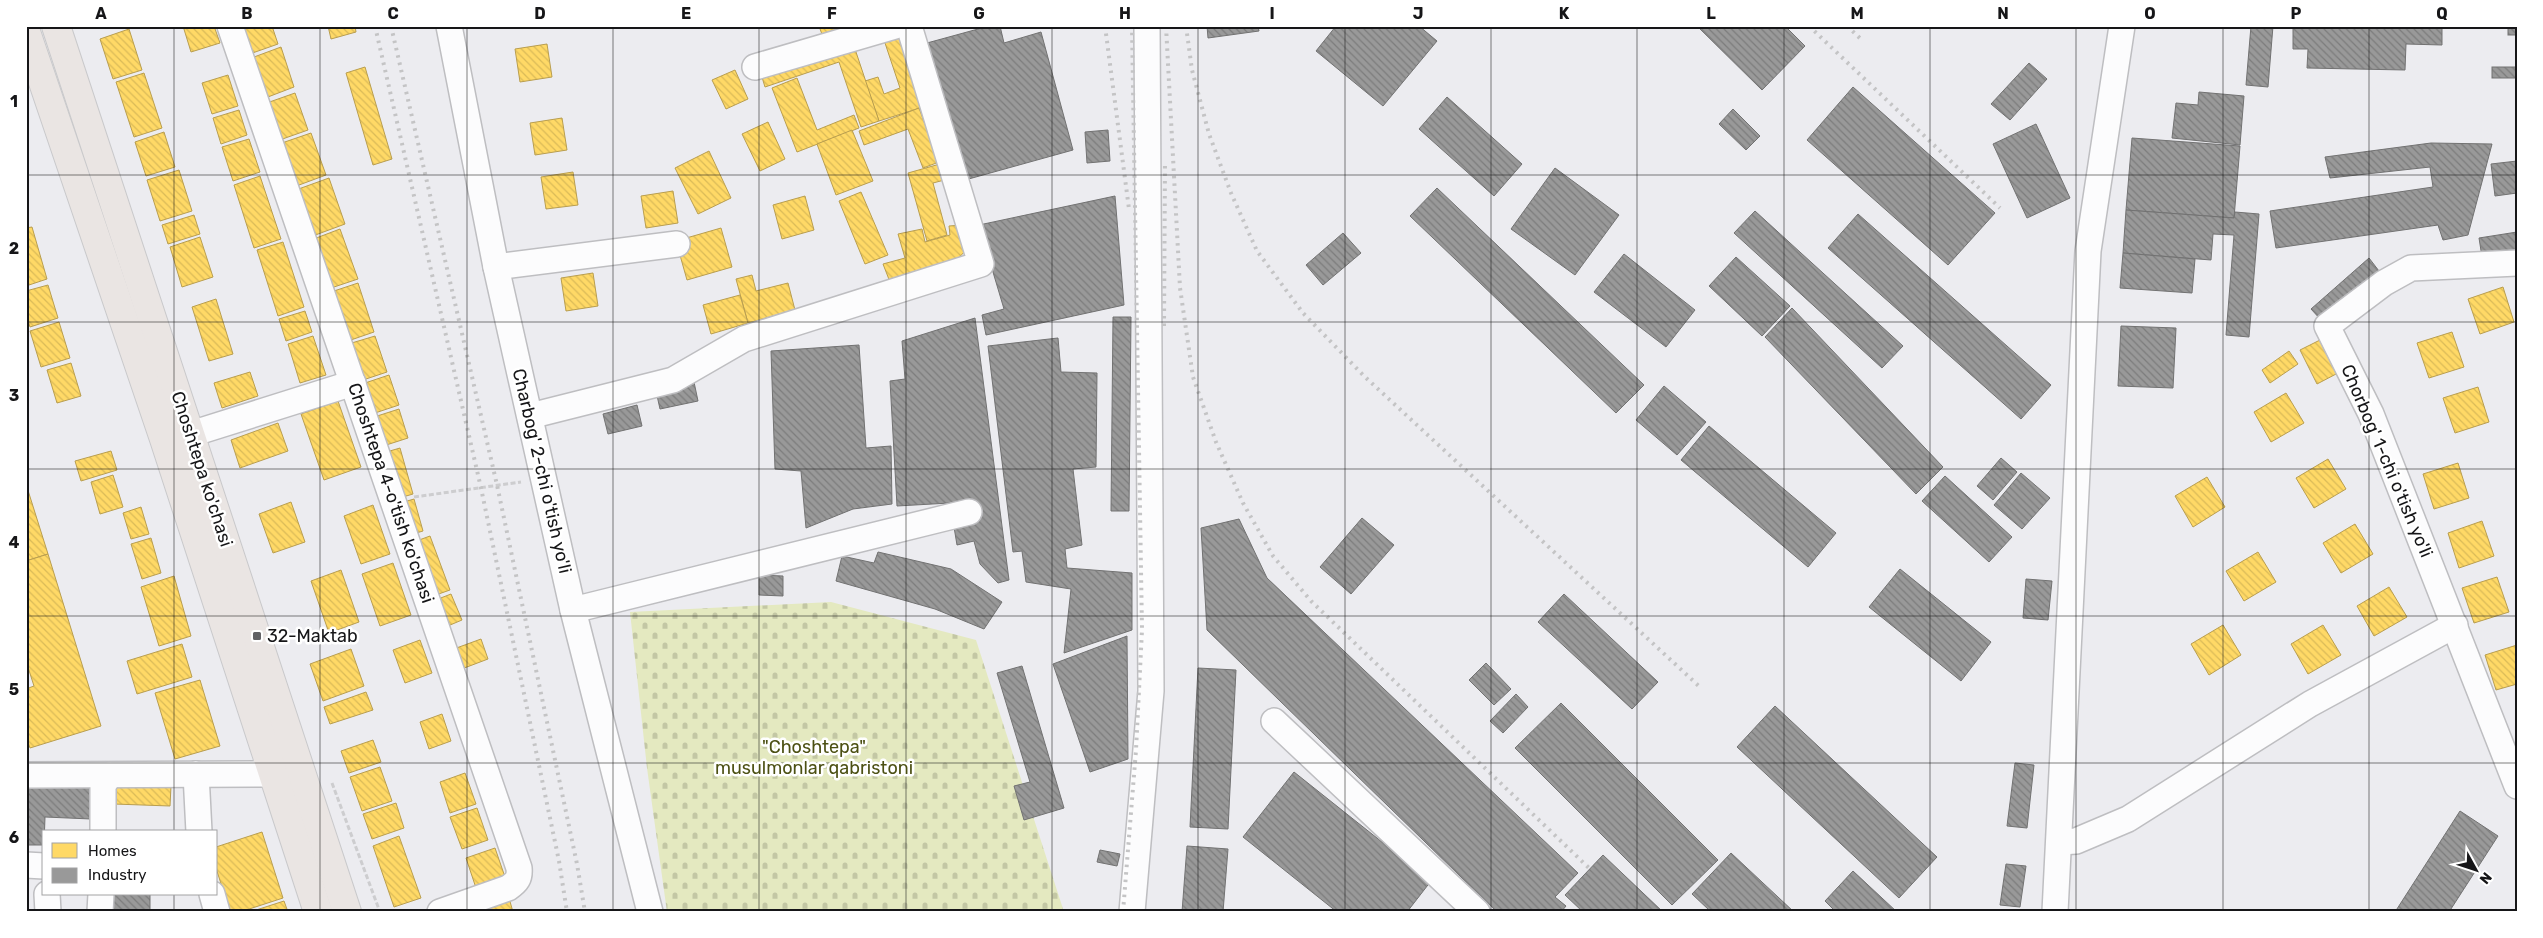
<svg xmlns="http://www.w3.org/2000/svg" width="2543" height="938" font-family="Rubik,sans-serif">
	<defs>
		<pattern id="cemetery-stones" width="16" height="16" patternUnits="userSpaceOnUse" patternTransform="scale(1.25)"><rect width="16" height="16" fill="#e4e9c0"/><path d="M2 7V4a2 2 0 0 1 4 0v3zM10 15v-3a2 2 0 0 1 4 0v3z" fill="#c3c7a4"/></pattern>
		<pattern id="homes-back-hatch" width="6" height="6" patternUnits="userSpaceOnUse" patternTransform="scale(1.25)"><rect width="6" height="6" fill="#ffd966"/><path d="M-1 5l2 2M0 0l6 6M5-1l2 2" fill="none" stroke="#daba58"/></pattern>
		<pattern id="industry-back-hatch" width="6" height="6" patternUnits="userSpaceOnUse" patternTransform="scale(1.25)"><rect width="6" height="6" fill="#999"/><path d="M-1 5l2 2M0 0l6 6M5-1l2 2" fill="none" stroke="#7c7c7c"/></pattern>
	</defs>
	<rect width="100%" height="100%" fill="#ececf0"/>
	<polygon fill="url(#cemetery-stones)" points="831,602 976,640 1064,912 667,912 647,768 630,612"/>
	<g fill="url(#homes-back-hatch)" stroke="#b99e4f">
		<polygon points="183,26 214,26 220,43 191,52"/>
		<polygon points="233,26 272,26 278,44 244,56"/>
		<polygon points="328,26 355,26 356,32 331,39"/>
		<polygon points="819,26 846,26 848,32 824,40"/>
		<polygon points="129,29 142,70 113,79 100,39"/>
		<polygon points="897,29 923,107 879,121 865,81 878,77 884,94 900,88 882,34"/>
		<polygon points="853,43 879,121 861,127 839,62 765,87 761,74"/>
		<polygon points="547,44 552,77 520,82 515,49"/>
		<polygon points="281,47 294,87 260,100 246,60"/>
		<polygon points="365,67 392,159 373,165 346,73"/>
		<polygon points="735,70 748,99 726,109 712,80"/>
		<polygon points="144,73 162,128 134,137 116,82"/>
		<polygon points="228,75 238,106 212,114 202,83"/>
		<polygon points="797,78 817,130 854,115 859,128 797,152 772,88"/>
		<polygon points="295,93 308,130 274,142 261,105"/>
		<polygon points="919,108 939,162 923,168 908,129 864,145 859,131"/>
		<polygon points="239,110 247,135 221,144 213,118"/>
		<polygon points="562,118 567,150 535,155 530,123"/>
		<polygon points="768,122 785,159 760,171 742,134"/>
		<polygon points="852,130 873,181 836,195 817,144"/>
		<polygon points="164,132 175,167 146,176 135,142"/>
		<polygon points="311,133 326,175 291,188 276,145"/>
		<polygon points="249,139 260,172 233,181 222,147"/>
		<polygon points="709,151 731,198 698,214 675,168"/>
		<polygon points="947,162 952,178 933,183 947,235 927,241 908,173"/>
		<polygon points="179,170 192,211 160,221 147,180"/>
		<polygon points="573,172 578,205 546,209 541,177"/>
		<polygon points="260,176 281,239 254,248 234,185"/>
		<polygon points="329,178 345,224 310,237 293,191"/>
		<polygon points="673,191 678,223 646,228 641,196"/>
		<polygon points="861,192 888,255 865,264 839,201"/>
		<polygon points="805,196 814,230 782,239 773,205"/>
		<polygon points="194,215 200,234 168,244 162,225"/>
		<polygon points="962,225 966,250 953,264 890,282 883,264 905,258 898,234 922,229 925,242 950,235 949,226"/>
		<polygon points="32,227 47,279 26,286 26,228"/>
		<polygon points="721,228 732,267 687,280 676,241"/>
		<polygon points="340,229 358,279 328,289 311,240"/>
		<polygon points="200,237 213,277 182,287 170,247"/>
		<polygon points="283,242 304,307 278,316 257,250"/>
		<polygon points="593,273 598,306 566,311 561,278"/>
		<polygon points="752,275 756,291 788,283 795,310 748,323 736,279"/>
		<polygon points="358,283 374,332 345,342 328,293"/>
		<polygon points="48,285 58,318 30,327 26,314 26,291"/>
		<polygon points="2503,287 2514,322 2480,334 2468,299"/>
		<polygon points="740,295 748,323 711,334 703,305"/>
		<polygon points="216,299 233,354 209,361 192,307"/>
		<polygon points="305,311 312,332 286,341 279,319"/>
		<polygon points="59,322 70,358 41,367 30,331"/>
		<polygon points="2452,332 2464,367 2429,378 2417,343"/>
		<polygon points="313,336 326,375 300,383 288,344"/>
		<polygon points="375,336 387,372 357,382 345,345"/>
		<polygon points="2320,340 2338,373 2317,384 2300,350"/>
		<polygon points="2289,351 2298,364 2270,383 2262,370"/>
		<polygon points="71,363 81,396 57,403 47,370"/>
		<polygon points="250,372 258,396 222,408 214,383"/>
		<polygon points="389,375 399,405 369,415 359,385"/>
		<polygon points="2478,387 2489,422 2455,433 2443,398"/>
		<polygon points="2286,393 2304,423 2271,442 2254,412"/>
		<polygon points="338,401 361,467 324,480 301,414"/>
		<polygon points="399,409 408,438 380,447 371,418"/>
		<polygon points="278,423 288,451 240,468 231,440"/>
		<polygon points="400,448 413,494 396,499 383,453"/>
		<polygon points="111,451 117,470 81,481 75,461"/>
		<polygon points="2328,459 2346,489 2314,508 2296,478"/>
		<polygon points="2458,463 2469,498 2434,509 2423,474"/>
		<polygon points="113,475 123,507 100,514 91,482"/>
		<polygon points="2207,477 2225,507 2193,527 2175,496"/>
		<polygon points="26,484 48,554 26,561"/>
		<polygon points="414,499 423,531 406,536 397,504"/>
		<polygon points="291,502 305,542 273,553 259,514"/>
		<polygon points="373,505 390,554 361,564 344,516"/>
		<polygon points="141,507 149,534 131,539 123,513"/>
		<polygon points="2482,521 2494,556 2459,568 2448,533"/>
		<polygon points="2355,524 2373,554 2341,573 2323,543"/>
		<polygon points="430,536 450,590 430,597 411,543"/>
		<polygon points="151,538 161,573 142,579 131,544"/>
		<polygon points="2258,552 2276,582 2244,601 2226,571"/>
		<polygon points="48,554 101,726 30,748 26,737 26,689 34,686 26,661 26,561"/>
		<polygon points="393,563 411,615 380,626 362,574"/>
		<polygon points="341,570 359,622 329,633 311,581"/>
		<polygon points="174,576 191,636 159,646 141,587"/>
		<polygon points="2497,577 2509,612 2474,623 2462,588"/>
		<polygon points="2389,587 2407,617 2374,636 2357,606"/>
		<polygon points="451,594 462,620 443,628 433,601"/>
		<polygon points="2223,625 2241,655 2209,675 2191,644"/>
		<polygon points="2323,625 2341,655 2308,674 2291,644"/>
		<polygon points="481,639 488,659 459,670 451,650"/>
		<polygon points="420,640 432,673 405,683 393,650"/>
		<polygon points="182,644 192,677 137,694 127,661"/>
		<polygon points="2517,645 2517,684 2496,690 2485,655"/>
		<polygon points="351,649 364,686 323,701 310,664"/>
		<polygon points="200,680 220,746 175,759 155,693"/>
		<polygon points="366,692 373,710 330,724 324,707"/>
		<polygon points="442,714 451,741 429,749 420,722"/>
		<polygon points="373,740 381,762 349,773 341,751"/>
		<polygon points="380,767 392,801 362,811 350,777"/>
		<polygon points="465,773 476,804 450,813 440,782"/>
		<polygon points="115,784 171,786 170,806 114,804"/>
		<polygon points="396,803 404,828 372,839 363,814"/>
		<polygon points="477,808 488,840 462,849 450,817"/>
		<polygon points="262,832 283,898 240,912 230,912 216,868 216,847"/>
		<polygon points="399,836 421,898 394,907 373,846"/>
		<polygon points="495,848 505,877 476,888 466,858"/>
		<polygon points="509,898 513,912 480,912 479,909"/>
		<polygon points="284,901 288,912 250,912"/>
	</g>
	<g fill="url(#industry-back-hatch)" stroke="#727272">
		<polygon points="989,26 1000,26 1004,43 1041,32 1073,150 965,180 927,43"/>
		<polygon points="1207,26 1258,26 1259,31 1208,38"/>
		<polygon points="1336,26 1419,26 1437,41 1383,106 1316,51"/>
		<polygon points="1697,26 1785,26 1805,46 1762,90"/>
		<polygon points="2251,26 2273,26 2268,87 2246,85"/>
		<polygon points="2293,26 2442,28 2442,45 2406,44 2405,70 2307,68 2308,49 2293,49"/>
		<rect x="2508" y="26" width="9" height="9"/>
		<polygon points="2029,63 2047,79 2010,120 1991,104"/>
		<rect x="2492" y="67" width="24" height="11"/>
		<polygon points="1853,87 1995,213 1948,265 1807,140"/>
		<polygon points="2199,92 2244,96 2240,145 2172,138 2176,103 2198,105"/>
		<polygon points="1447,97 1522,164 1494,196 1419,129"/>
		<polygon points="1733,109 1760,136 1746,150 1719,124"/>
		<polygon points="2036,124 2070,198 2027,218 1993,144"/>
		<polygon points="1108,130 1110,161 1087,163 1085,132"/>
		<polygon points="2132,138 2240,146 2234,218 2126,210"/>
		<polygon points="2431,143 2492,144 2468,235 2443,240 2438,225 2276,248 2270,211 2433,187 2430,167 2330,178 2325,157"/>
		<polygon points="2517,161 2517,193 2495,196 2491,164"/>
		<polygon points="1555,168 1619,215 1575,275 1511,229"/>
		<polygon points="1437,188 1644,385 1616,413 1410,216"/>
		<polygon points="1115,196 1124,305 986,335 982,315 1004,309 979,225"/>
		<polygon points="2126,210 2234,218 2235,212 2259,214 2249,337 2226,335 2234,235 2213,234 2211,260 2123,253"/>
		<polygon points="1755,211 1903,346 1882,368 1734,233"/>
		<polygon points="1858,214 2051,385 2021,419 1828,248"/>
		<polygon points="2517,232 2517,252 2482,257 2479,238"/>
		<polygon points="1343,233 1361,253 1323,285 1306,265"/>
		<polygon points="2123,253 2195,259 2192,293 2120,288"/>
		<polygon points="1624,254 1695,310 1666,347 1594,292"/>
		<polygon points="1736,257 1790,306 1762,336 1709,286"/>
		<polygon points="2369,258 2379,271 2322,321 2311,309"/>
		<polygon points="1792,308 1943,467 1916,494 1765,337"/>
		<polygon points="1113,317 1131,317 1129,511 1111,511"/>
		<polygon points="975,318 1009,580 998,583 980,564 974,541 957,545 950,503 897,506 890,381 905,379 902,341"/>
		<polygon points="2121,326 2176,328 2173,388 2118,386"/>
		<polygon points="1058,338 1061,372 1097,373 1096,467 1073,469 1082,545 1065,549 1067,568 1132,573 1132,630 1064,653 1071,589 1026,582 1022,551 1013,552 988,346"/>
		<polygon points="859,345 866,448 891,446 892,504 853,509 806,528 801,471 775,469 771,351"/>
		<polygon points="694,382 698,401 660,409 656,391"/>
		<polygon points="1664,386 1706,422 1677,455 1636,420"/>
		<polygon points="637,405 642,426 608,434 603,414"/>
		<polygon points="1709,426 1836,533 1808,567 1681,460"/>
		<polygon points="2001,458 2017,472 1993,500 1977,486"/>
		<polygon points="2021,473 2050,498 2022,529 1994,505"/>
		<polygon points="1945,476 2012,537 1989,562 1922,501"/>
		<polygon points="1362,518 1394,545 1351,594 1320,567"/>
		<polygon points="1239,519 1267,578 1578,873 1555,897 1566,906 1561,912 1497,912 1207,630 1201,528"/>
		<polygon points="878,552 951,569 1002,602 984,629 935,609 836,581 842,556 874,563"/>
		<polygon points="1900,569 1991,642 1961,681 1869,607"/>
		<polygon points="759,575 783,576 783,596 759,595"/>
		<polygon points="2026,579 2052,581 2048,620 2023,618"/>
		<polygon points="1564,594 1658,682 1632,709 1538,622"/>
		<polygon points="1127,636 1128,759 1090,772 1053,664"/>
		<polygon points="1486,663 1511,689 1494,705 1469,680"/>
		<polygon points="1022,666 1064,808 1024,820 1014,786 1030,782 997,673"/>
		<polygon points="1198,668 1236,670 1228,829 1190,827"/>
		<polygon points="1516,694 1528,707 1503,733 1490,721"/>
		<polygon points="1561,703 1718,860 1672,905 1515,748"/>
		<polygon points="1775,706 1937,857 1899,898 1737,747"/>
		<polygon points="2015,763 2034,765 2027,828 2007,826"/>
		<polygon points="1294,772 1431,881 1407,912 1337,912 1243,837"/>
		<polygon points="26,785 92,786 91,819 45,817 44,845 26,845"/>
		<polygon points="2460,811 2498,836 2449,912 2395,912"/>
		<polygon points="1187,846 1228,849 1223,912 1182,912"/>
		<polygon points="1100,850 1120,854 1117,866 1097,862"/>
		<polygon points="1731,853 1794,912 1707,912 1709,910 1692,894"/>
		<polygon points="1603,855 1663,912 1583,912 1565,895"/>
		<polygon points="2006,864 2026,866 2020,907 2000,905"/>
		<polygon points="1853,871 1897,912 1836,912 1825,901"/>
		<rect x="109" y="894" width="41" height="18"/>
	</g>
	<g fill="none" stroke-linecap="round" stroke-linejoin="round">
		<defs>
			<g id="minor">
				<path d="M230,26l289,842c1,10 -2,14 -11,20l-68,24"/>
				<polyline points="449,26 496,267 573,610 650,912"/>
				<polyline points="755,67 895,26"/>
				<polyline points="2517,263 2411,268 2384,283 2327,326 2371,414 2517,786"/>
				<polyline points="496,267 677,244"/>
				<polyline points="530,416 673,380 744,339 981,264 909,26"/>
				<polyline points="191,434 353,383"/>
				<polyline points="573,610 969,512"/>
				<polyline points="1274,721 1477,912"/>
				<polyline points="196,774 199,832"/>
				<polyline points="26,775 272,774"/>
				<polyline points="103,832 103,785 110,775"/>
				<polyline points="2060,842 2076,841 2128,819 2310,704 2455,625"/>
				<polyline points="26,865 44,866"/>
				<polyline points="47,894 48,912"/>
				<polyline points="212,894 217,912"/>
				<polyline points="100,912 101,894"/>
				<polyline points="1132,912 1151,691 1147,26"/>
				<polyline points="2055,912 2088,251 2122,26"/>
			</g>
			<g id="major">
				<polyline points="56,26 347,912"/>
				<polyline points="26,32 164,439 318,912"/>
			</g>
		</defs>
		<use href="#minor" stroke="#bebec1" stroke-width="28"/>
		<use href="#major" stroke="#c9c9cb" stroke-width="30"/>
		<g stroke="#cdcdcf" stroke-width="3" stroke-dasharray="5 2.5" stroke-linecap="butt">
			<polyline points="414,497 521,482"/>
			<polyline points="332,783 380,912"/>
		</g>
		<use href="#minor" stroke="#fcfcfd" stroke-width="25"/>
		<use href="#major" stroke="#eae5e3" stroke-width="28"/>
		<g stroke="#c4c4c5" stroke-width="4" stroke-dasharray="2.5 5" stroke-linecap="butt">
			<polyline points="375,26 481,488 559,861 567,912"/>
			<polyline points="391,26 497,485 577,864 585,912"/>
			<polyline points="1105,26 1129,209"/>
			<polyline points="1166,26 1180,288 1193,377 1216,442 1243,503 1273,556 1311,601 1590,869"/>
			<polyline points="1186,26 1192,70 1209,134 1231,193 1257,251 1303,313 1364,376 1701,688"/>
			<polyline points="1809,26 2000,208"/>
			<polyline points="1847,26 1863,41"/>
			<polyline points="1164,326 1165,161"/>
			<polyline points="1123,912 1136,750 1142,630 1132,26"/>
		</g>
	</g>
	<path fill="none" stroke="#161618" stroke-width="1" stroke-opacity="0.55" d="M174,26v806M320,26v886M467,26v886M613,26v886M759,26v886M906,26v886M1052,26v886M1198,26v886M1345,26v886M1491,26v886M1637,26v886M1784,26v886M1930,26v886M2076,26v886M2223,26v886M2369,26v886M26,175h2491M26,322h2491M26,469h2491M26,616h2491M26,763h2491M174,894v18"/>
	<rect fill="#616164" stroke="#fff" stroke-width="2" x="252" y="631" width="10" height="10" rx="2.5"/>
	<g text-anchor="middle" dominant-baseline="central" stroke-width="5" stroke-linejoin="round" paint-order="stroke">
		<g font-size="18" fill="#161618" stroke="#fff">
			<text transform="translate(2387 461) rotate(67)">Chorbog' 1-chi o'tish yo'li</text>
			<text transform="translate(202 469) rotate(72)">Choshtepa ko'chasi</text>
			<text transform="translate(542 471) rotate(77)">Charbog' 2-chi o'tish yo'li</text>
			<text transform="translate(391 493) rotate(71)">Choshtepa 4-o'tish ko'chasi</text>
		</g>
		<g font-size="18" fill="#161618" stroke="#fff" text-anchor="start">
			<text x="267" y="636">32-Maktab</text>
		</g>
		<g font-size="18" fill="#4c5013" stroke="#fff">
			<text x="814" y="747">"Choshtepa"<tspan x="814" dy="21">musulmonlar qabristoni</tspan></text>
		</g>
	</g>
	<rect width="2543" height="938" fill="none" stroke="#ffffff" stroke-width="55"/>
	<rect x="42" y="830" width="175" height="65" fill="#ffffff" stroke="#a2a2a3"/>
	<rect x="52" y="843" width="25" height="15" fill="#ffd966" stroke="#a2a2a3"/>
	<text x="88" y="856" font-size="15" fill="#161618">Homes</text>
	<rect x="52" y="868" width="25" height="15" fill="#999999" stroke="#a2a2a3"/>
	<text x="88" y="880" font-size="15" fill="#161618">Industry</text>
	<g transform="translate(2476 870) rotate(130)" stroke="#ffffff" stroke-width="4" paint-order="stroke">
	<path d="M0-4L9 19L0 12L-9 19Z" fill="#161618"/>
	<text y="-8" font-size="14" font-weight="bold" text-anchor="middle" fill="#161618">N</text>
	</g>
	<rect x="28" y="28" width="2488" height="882" fill="none" stroke="#161618" stroke-width="2"/>
	<g font-size="16" text-anchor="middle" font-weight="bold" fill="#161618">
		<text x="101" y="19">A</text>
		<text x="247" y="19">B</text>
		<text x="393" y="19">C</text>
		<text x="540" y="19">D</text>
		<text x="686" y="19">E</text>
		<text x="832" y="19">F</text>
		<text x="979" y="19">G</text>
		<text x="1125" y="19">H</text>
		<text x="1272" y="19">I</text>
		<text x="1418" y="19">J</text>
		<text x="1564" y="19">K</text>
		<text x="1711" y="19">L</text>
		<text x="1857" y="19">M</text>
		<text x="2003" y="19">N</text>
		<text x="2150" y="19">O</text>
		<text x="2296" y="19">P</text>
		<text x="2442" y="19">Q</text>
		<text x="14" y="107">1</text>
		<text x="14" y="254">2</text>
		<text x="14" y="401">3</text>
		<text x="14" y="548">4</text>
		<text x="14" y="695">5</text>
		<text x="14" y="843">6</text>
	</g>
</svg>
